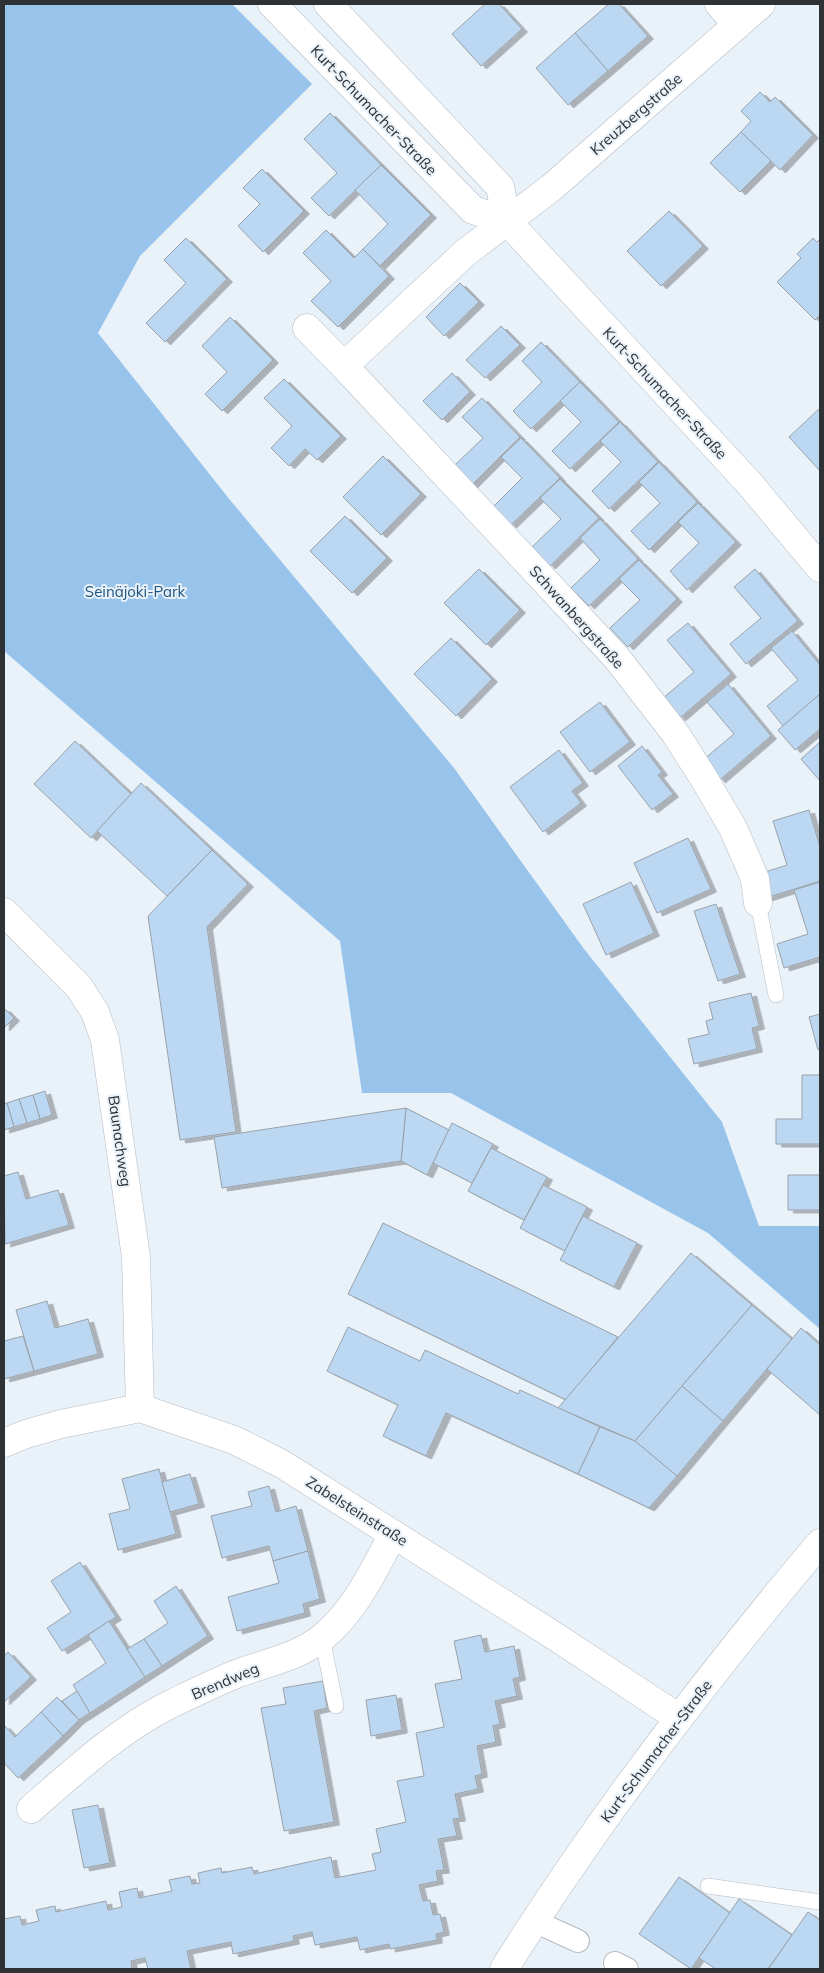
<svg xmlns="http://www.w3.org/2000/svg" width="824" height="1973" font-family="Mulish,sans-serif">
	<defs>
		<filter id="shadow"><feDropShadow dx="5.5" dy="3" stdDeviation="0" flood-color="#0004"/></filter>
	</defs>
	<rect width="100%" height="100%" fill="#e9f1f9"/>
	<polygon fill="#98c4eb" points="4,4 232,4 312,84 140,256 98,333 230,500 454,768 584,949 722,1122 759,1226 820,1226 820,1329 708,1233 451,1093 362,1093 340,941 4,651"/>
	<g fill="#bbd7f2" stroke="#9aa2a9" filter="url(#shadow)">
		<polygon points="485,4 499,4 522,29 481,66 452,34"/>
		<polygon points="609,4 619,4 648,36 608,71 575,33"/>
		<polygon points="575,33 608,71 568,105 536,68"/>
		<polygon points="760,92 770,102 775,97 813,135 780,170 741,132 751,121 741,111"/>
		<polygon points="330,113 381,165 329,216 311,198 337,173 304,139"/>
		<polygon points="741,132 771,161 740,192 710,163"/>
		<polygon points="381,165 431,215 380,266 363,249 388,224 355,190"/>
		<polygon points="262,169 304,211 263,252 238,226 260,204 243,188"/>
		<polygon points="669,211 703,246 661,286 627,251"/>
		<polygon points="326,230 354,258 363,249 389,276 338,327 311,301 331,281 303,253"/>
		<polygon points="186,238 227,279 165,342 146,323 186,283 164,260"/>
		<polygon points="813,238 817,242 820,239 820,315 815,320 777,282 801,258 797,254"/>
		<polygon points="460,283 479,302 444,336 426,317"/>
		<polygon points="230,317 273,360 222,411 205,394 227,372 202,346"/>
		<polygon points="501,326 520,345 485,378 466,360"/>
		<polygon points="541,342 580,382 531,429 513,411 542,382 522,361"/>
		<polygon points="452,373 470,392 442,420 423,401"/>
		<polygon points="284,379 341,436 317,460 305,449 289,466 271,448 292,426 264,398"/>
		<polygon points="580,382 619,422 570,469 552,451 581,422 560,401"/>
		<polygon points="482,398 520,437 472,485 454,466 483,438 462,417"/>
		<polygon points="820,408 820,471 789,437"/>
		<polygon points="620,422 658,462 609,509 592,491 621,462 600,441"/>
		<polygon points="521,438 560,478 511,525 493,507 522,478 501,457"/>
		<polygon points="383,456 421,494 381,535 343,497"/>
		<polygon points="659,462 697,502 649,550 631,531 660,503 639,482"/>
		<polygon points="560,479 599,518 550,566 532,547 561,519 540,498"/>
		<polygon points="698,503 736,542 687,590 670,571 699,543 678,522"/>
		<polygon points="345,516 387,558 352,593 310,551"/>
		<polygon points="600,519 638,559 589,606 571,588 600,560 580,538"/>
		<polygon points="639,560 677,599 628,647 610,628 640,600 619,579"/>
		<polygon points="479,569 520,610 486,645 444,603"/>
		<polygon points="755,569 798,621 746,664 730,644 761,618 734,587"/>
		<polygon points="688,623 731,674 680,718 663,698 694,672 667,640"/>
		<polygon points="792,631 820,665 820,694 783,726 767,706 798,680 771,648"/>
		<polygon points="451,638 492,679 456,716 414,674"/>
		<polygon points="728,684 771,736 720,780 703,760 734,734 707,702"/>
		<polygon points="820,694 820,729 795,750 778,730"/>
		<polygon points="600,702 630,742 590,772 560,732"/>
		<polygon points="75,741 131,794 91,838 34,784"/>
		<polygon points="820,742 820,781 801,759"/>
		<polygon points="642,746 662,772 658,775 673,794 652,810 618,766"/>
		<polygon points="559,750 583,783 572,791 581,803 543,832 510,787"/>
		<polygon points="141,783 212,850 167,896 97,831"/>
		<polygon points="809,810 820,847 820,881 763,899 756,875 787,865 773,821"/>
		<polygon points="688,838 711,889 657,913 634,863"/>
		<polygon points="212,850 248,884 207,927 236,1132 180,1140 148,916"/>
		<polygon points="631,882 654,933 606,955 583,904"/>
		<polygon points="820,882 820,957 784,968 777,944 808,934 794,890"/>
		<polygon points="716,904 740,974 718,981 694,911"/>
		<polygon points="751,993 759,1026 752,1028 757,1049 694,1064 688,1039 709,1034 706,1021 713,1019 709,1003"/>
		<polygon points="4,1008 14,1018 4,1028"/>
		<polygon points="820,1014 820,1049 818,1050 809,1017"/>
		<polygon points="802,1075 820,1075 820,1144 776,1144 776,1119 802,1119"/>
		<polygon points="45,1091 52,1115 40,1119 33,1095"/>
		<polygon points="33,1095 40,1119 27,1123 19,1099"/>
		<polygon points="19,1099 27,1123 14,1127 7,1103"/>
		<polygon points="7,1103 14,1127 4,1130 4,1104"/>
		<polygon points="406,1108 449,1130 427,1175 401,1161"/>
		<polygon points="406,1108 401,1161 222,1188 214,1137"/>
		<polygon points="452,1123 493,1144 472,1183 433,1163"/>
		<polygon points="491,1148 547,1177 524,1220 468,1191"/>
		<polygon points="820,1163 820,1210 788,1210 788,1175 820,1175"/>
		<polygon points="18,1172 26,1199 58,1190 69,1225 5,1244 4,1176"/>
		<polygon points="543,1185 587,1207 565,1251 520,1228"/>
		<polygon points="583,1216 637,1243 614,1287 560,1260"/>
		<polygon points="383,1223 618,1337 566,1400 348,1294"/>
		<polygon points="691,1253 752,1305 682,1386 635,1441 558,1408"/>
		<polygon points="47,1301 55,1328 88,1319 98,1354 34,1371 16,1310"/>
		<polygon points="752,1305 792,1339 723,1421 682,1386"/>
		<polygon points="348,1327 420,1361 425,1350 518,1394 520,1390 600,1427 578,1474 446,1413 426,1456 383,1436 398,1405 327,1371"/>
		<polygon points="801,1328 820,1345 820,1415 767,1369"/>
		<polygon points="23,1336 34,1371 4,1379 4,1341"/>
		<polygon points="682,1386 723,1421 677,1476 635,1441"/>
		<polygon points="600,1427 635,1441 677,1476 649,1508 578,1474"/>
		<polygon points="159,1469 176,1534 118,1550 109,1514 130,1509 122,1479"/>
		<polygon points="190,1474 199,1504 170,1512 162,1482"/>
		<polygon points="269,1486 276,1512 296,1506 308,1551 273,1561 269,1546 222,1558 211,1516 252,1506 248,1492"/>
		<polygon points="308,1551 320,1599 303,1604 305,1613 237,1631 228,1597 279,1583 273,1561"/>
		<polygon points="80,1562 116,1617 62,1651 47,1628 71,1612 51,1581"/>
		<polygon points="176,1586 208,1636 162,1666 144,1639 168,1623 154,1601"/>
		<polygon points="109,1621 145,1677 90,1713 73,1685 106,1663 88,1635"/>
		<polygon points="481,1635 485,1652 514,1646 520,1677 513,1679 517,1696 495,1701 500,1724 493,1726 496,1742 477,1746 482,1774 475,1776 478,1789 455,1794 460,1818 453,1819 457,1836 438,1839 444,1870 436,1871 438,1881 419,1885 423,1901 430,1900 433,1915 440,1914 444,1932 436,1934 437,1940 390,1949 389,1944 360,1950 357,1937 315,1945 312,1932 293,1936 294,1941 233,1954 231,1942 187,1951 191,1969 148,1969 145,1958 131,1961 132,1969 4,1969 4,1919 20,1916 22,1925 39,1921 36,1910 55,1906 56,1912 106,1901 108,1910 122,1907 119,1892 137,1888 139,1898 172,1891 169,1880 190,1876 192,1884 200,1883 198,1873 221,1868 222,1873 252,1867 254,1874 331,1857 335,1878 376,1870 372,1854 381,1852 376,1829 406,1822 397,1781 424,1776 416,1733 444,1727 435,1684 462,1679 454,1641"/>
		<polygon points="144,1639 162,1666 145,1677 127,1649"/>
		<polygon points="8,1652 31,1677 4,1702 4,1656"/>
		<polygon points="323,1681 327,1708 314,1711 334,1822 284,1831 261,1708 286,1704 283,1688"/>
		<polygon points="77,1691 90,1713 79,1720 62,1701"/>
		<polygon points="396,1695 402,1730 371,1736 366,1700"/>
		<polygon points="57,1697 79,1720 63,1736 41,1712"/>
		<polygon points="41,1712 63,1736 18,1778 4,1763 4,1725 15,1737"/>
		<polygon points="98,1805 110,1863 84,1868 72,1810"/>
		<polygon points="679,1877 730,1913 691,1969 639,1934"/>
		<polygon points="739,1899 792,1935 768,1969 716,1969 699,1958"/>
		<polygon points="808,1912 820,1920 820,1969 771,1969 769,1968"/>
	</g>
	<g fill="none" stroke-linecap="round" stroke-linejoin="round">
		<defs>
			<g id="service">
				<polyline points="758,903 776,995"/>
				<polyline points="322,1638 336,1706"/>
				<polyline points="708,1886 820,1902"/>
			</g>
			<g id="pedestrian">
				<polyline points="534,1921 578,1941"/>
				<polyline points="615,1963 627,1969"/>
			</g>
			<g id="minor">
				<polyline points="272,4 473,210 507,221"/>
				<polyline points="328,4 500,187 507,221 749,483 820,568"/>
				<polyline points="719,4 737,25"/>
				<polyline points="307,328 344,366"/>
				<polyline points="758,903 755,879 733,828 703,777 675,733 616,657 344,366 465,253 551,188 761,4"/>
				<polyline points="4,912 79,987 95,1012 105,1040 136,1257 140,1408"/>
				<polyline points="4,1443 26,1434 61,1424 140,1408 234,1440 282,1464 553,1635 679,1718"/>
				<path d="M31,1809c42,-37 89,-80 140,-105 21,-10 43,-21 65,-30 29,-11 63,-17 87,-37 32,-26 51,-67 70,-103"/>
				<path d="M504,1969c94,-150 202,-291 316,-426"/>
			</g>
		</defs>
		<use href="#service" stroke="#b5bcc4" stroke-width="16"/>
		<use href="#pedestrian" stroke="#b5bcc4" stroke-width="24"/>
		<use href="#minor" stroke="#b5bcc4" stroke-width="29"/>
		<use href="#service" stroke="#fff" stroke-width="15"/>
		<use href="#pedestrian" stroke="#fff" stroke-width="22"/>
		<use href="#minor" stroke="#fff" stroke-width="28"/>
	</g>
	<g text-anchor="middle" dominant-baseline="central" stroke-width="4" stroke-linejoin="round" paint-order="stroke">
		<g font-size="15" fill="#2f3235" stroke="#e9f1f9">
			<text transform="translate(374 110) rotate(46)">Kurt-Schumacher-Straße</text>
			<text transform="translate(636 114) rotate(-41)">Kreuzbergstraße</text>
			<text transform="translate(665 393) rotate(47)">Kurt-Schumacher-Straße</text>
			<text transform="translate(577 617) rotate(48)">Schwanbergstraße</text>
			<text transform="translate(120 1141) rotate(82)">Baunachweg</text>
			<text transform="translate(357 1511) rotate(32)">Zabelsteinstraße</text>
			<text transform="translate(225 1681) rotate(-23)">Brendweg</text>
			<text transform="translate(656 1751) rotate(-53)">Kurt-Schumacher-Straße</text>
		</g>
		<g font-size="15" fill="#20557f" stroke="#e9f1f9">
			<text x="135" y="591">Seinäjoki-Park</text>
		</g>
	</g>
	<rect width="824" height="1973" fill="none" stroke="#2f3235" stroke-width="10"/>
</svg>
